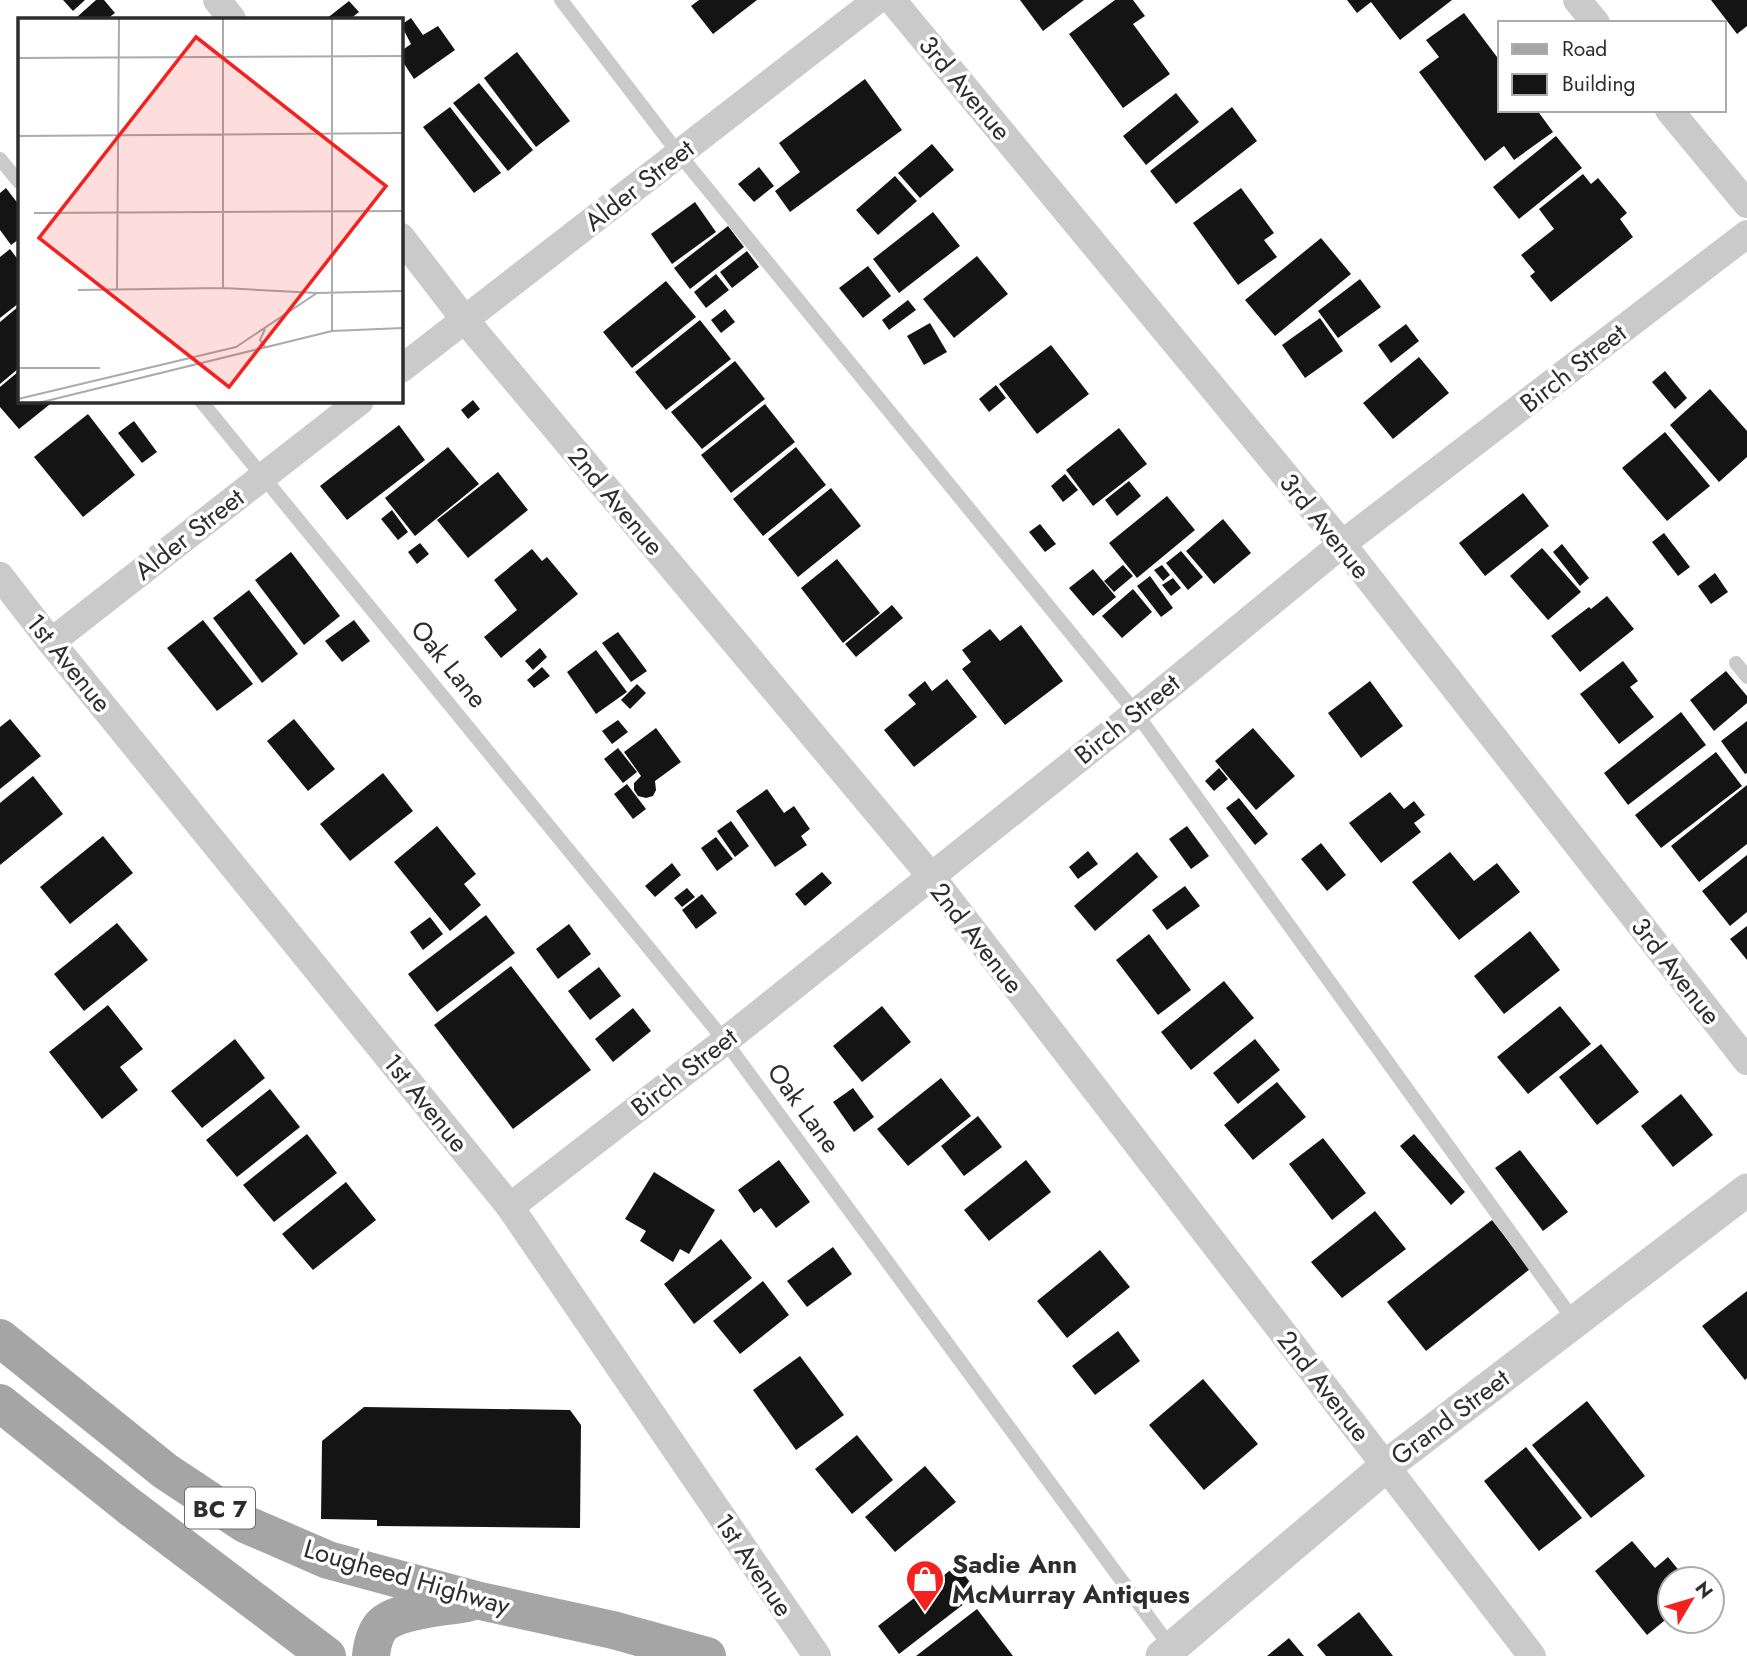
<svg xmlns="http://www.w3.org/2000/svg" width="1747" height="1656" font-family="Jost,sans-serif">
	<rect width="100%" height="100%" fill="#fff"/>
	<g fill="#141414">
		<polygon points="63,0 85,0 73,11"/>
		<polygon points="96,0 104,0 115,13 107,19 79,19 77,17"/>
		<polygon points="699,0 757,0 713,34 691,6"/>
		<polygon points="1020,0 1084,0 1043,31"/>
		<polygon points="1115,0 1133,0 1145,16 1133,24 1170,74 1123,108 1069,34"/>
		<polygon points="1347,0 1452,0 1400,40 1371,2 1357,13"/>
		<polygon points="1711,0 1747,0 1747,26 1737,34"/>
		<polygon points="349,1 359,12 350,19 326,19"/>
		<polygon points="1464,13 1500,61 1500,110 1537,110 1553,132 1514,160 1504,146 1485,161 1419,72 1439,57 1426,40"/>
		<polygon points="411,18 423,35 438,26 455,50 414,79 401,59 401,51 411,44 401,25"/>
		<polygon points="517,52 570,121 536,147 484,78"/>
		<polygon points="865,79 902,130 790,212 775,191 800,172 779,143"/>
		<polygon points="479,83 533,150 508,171 453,103"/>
		<polygon points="1176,93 1199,122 1146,165 1123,136"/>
		<polygon points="450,107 501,173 474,193 423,127"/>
		<polygon points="1232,107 1257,141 1176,204 1150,171"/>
		<polygon points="1556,136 1582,168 1519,219 1493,187"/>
		<polygon points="932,144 954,170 920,198 898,173"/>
		<polygon points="759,167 774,186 754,202 738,184"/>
		<polygon points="1583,174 1591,184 1598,178 1627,213 1620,219 1633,237 1551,302 1530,276 1535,272 1521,255 1554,229 1539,209"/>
		<polygon points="895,176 917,201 878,235 856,210"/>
		<polygon points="6,188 19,205 19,239 11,245 0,230 0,193"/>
		<polygon points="1241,188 1274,233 1264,240 1277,257 1238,285 1193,223"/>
		<polygon points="695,202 716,232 672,264 651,234"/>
		<polygon points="933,212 960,246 899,293 873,259"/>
		<polygon points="728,226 744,247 690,289 674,268"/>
		<polygon points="1321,238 1351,274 1275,336 1245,300"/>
		<polygon points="10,249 19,261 19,303 0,318 0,257"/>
		<polygon points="747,251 759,267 732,288 720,272"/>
		<polygon points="977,256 1008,294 954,338 923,299"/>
		<polygon points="868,266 891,296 863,318 839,288"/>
		<polygon points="716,274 729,290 706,308 694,292"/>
		<polygon points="1360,279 1381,307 1338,338 1318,311"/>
		<polygon points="666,281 696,317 632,368 603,332"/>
		<polygon points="908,300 916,310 889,330 882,320"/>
		<polygon points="19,306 19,368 0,384 0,322"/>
		<polygon points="725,309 735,322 721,333 711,320"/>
		<polygon points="1320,318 1343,351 1305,378 1282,345"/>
		<polygon points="700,320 731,359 666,410 635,372"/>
		<polygon points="930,323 947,352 924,365 907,336"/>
		<polygon points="1406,324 1419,341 1391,363 1378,345"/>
		<polygon points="1051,345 1089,394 1037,434 999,384"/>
		<polygon points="1419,357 1449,393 1393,439 1363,403"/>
		<polygon points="735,361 765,399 702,449 671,412"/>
		<polygon points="19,371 19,401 54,401 19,429 0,407 0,387"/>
		<polygon points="1665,371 1687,398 1675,409 1652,382"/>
		<polygon points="996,385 1006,398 989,412 979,399"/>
		<polygon points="1710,389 1747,431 1747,457 1719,482 1670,425"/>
		<polygon points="473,400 480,409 468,419 461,410"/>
		<polygon points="765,404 795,442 731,493 701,455"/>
		<polygon points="88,414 135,475 83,517 34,457"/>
		<polygon points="134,421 157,452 142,463 118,433"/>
		<polygon points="399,425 425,460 347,520 320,486"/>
		<polygon points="1119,428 1147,464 1093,506 1066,470"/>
		<polygon points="1665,432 1710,486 1667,521 1622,468"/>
		<polygon points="448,447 479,484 415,536 385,498"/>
		<polygon points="796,447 826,485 763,536 733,499"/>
		<polygon points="498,472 528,510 468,558 437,520"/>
		<polygon points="1065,474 1078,490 1063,502 1051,486"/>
		<polygon points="1129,481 1141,496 1117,516 1105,500"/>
		<polygon points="831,488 861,526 798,577 768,539"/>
		<polygon points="1523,493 1549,526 1485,576 1459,543"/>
		<polygon points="1167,496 1195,530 1137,578 1109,543"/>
		<polygon points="392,510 408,532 398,540 381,519"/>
		<polygon points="1223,519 1251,553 1214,584 1186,551"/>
		<polygon points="1040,524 1056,544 1045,552 1029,532"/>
		<polygon points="1664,533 1690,567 1678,576 1652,542"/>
		<polygon points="420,543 429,554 417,564 408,552"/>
		<polygon points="1562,544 1589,578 1580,586 1553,552"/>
		<polygon points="1542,548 1581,592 1548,620 1510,576"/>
		<polygon points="532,549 542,561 547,557 578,594 501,658 484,637 517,610 494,580"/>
		<polygon points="1181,551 1203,577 1188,590 1166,563"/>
		<polygon points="291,552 340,616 304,645 255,580"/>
		<polygon points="837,559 880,613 843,643 801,588"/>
		<polygon points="1123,565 1133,576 1114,592 1104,581"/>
		<polygon points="1162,565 1170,575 1163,581 1154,570"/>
		<polygon points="1093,569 1116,597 1093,616 1069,588"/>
		<polygon points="1715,573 1728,592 1711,604 1698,586"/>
		<polygon points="1150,576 1173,608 1161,617 1137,586"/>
		<polygon points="1173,578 1181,588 1171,596 1162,585"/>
		<polygon points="1133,589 1152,612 1122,638 1102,616"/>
		<polygon points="249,590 298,654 262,683 213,618"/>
		<polygon points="1607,596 1634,629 1580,672 1551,636 1589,607 1591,609"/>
		<polygon points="892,605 903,618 856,657 845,644"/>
		<polygon points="203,620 253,684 217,711 167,648"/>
		<polygon points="354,620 370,641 342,662 325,641"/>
		<polygon points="1021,625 1063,681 1005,725 962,669 971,662 962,650 990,629 1000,641"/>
		<polygon points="618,632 647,671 631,682 602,643"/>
		<polygon points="540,648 547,657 533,670 525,661"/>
		<polygon points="596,650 627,692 596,714 567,672"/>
		<polygon points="1623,661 1638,681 1630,687 1654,717 1619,744 1580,694"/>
		<polygon points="542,667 550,676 534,688 527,680"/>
		<polygon points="1726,671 1747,696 1747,703 1714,731 1690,700"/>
		<polygon points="947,679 977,717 914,767 884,730 916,704 908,695 925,681 932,691"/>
		<polygon points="1370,681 1403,726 1361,758 1328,713"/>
		<polygon points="637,684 646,693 630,709 621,700"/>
		<polygon points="1681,712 1706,745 1628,805 1604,773"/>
		<polygon points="10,719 41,756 0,789 0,727"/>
		<polygon points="294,719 335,769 308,791 267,741"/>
		<polygon points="618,720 628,732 612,744 602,731"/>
		<polygon points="1747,721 1747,773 1745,774 1721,741"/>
		<polygon points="656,728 681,762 655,781 656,790 653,796 646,798 638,796 634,790 634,783 641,776 624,752"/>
		<polygon points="1253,728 1295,776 1256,810 1215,761"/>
		<polygon points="618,748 637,772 623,783 604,759"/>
		<polygon points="1716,752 1742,786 1661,848 1635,815"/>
		<polygon points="1219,768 1228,779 1214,791 1205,781"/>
		<polygon points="383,773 413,811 350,861 320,824"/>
		<polygon points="33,776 63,814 0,865 0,803"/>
		<polygon points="627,784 646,809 633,819 614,794"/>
		<polygon points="1747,785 1747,844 1699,882 1671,846"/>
		<polygon points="767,789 784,813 794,806 810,829 801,836 807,845 775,867 736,811"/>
		<polygon points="1390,792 1404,809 1414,801 1425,815 1414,823 1421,832 1381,863 1349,823"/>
		<polygon points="1239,798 1268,834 1255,845 1226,808"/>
		<polygon points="731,821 749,846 735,857 717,831"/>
		<polygon points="437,826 476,874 464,884 481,905 450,931 394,862"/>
		<polygon points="1187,826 1209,856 1191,869 1169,839"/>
		<polygon points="103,836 133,873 70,924 40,887"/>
		<polygon points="716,837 733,859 717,871 701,848"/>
		<polygon points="1321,843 1346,875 1327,891 1301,859"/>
		<polygon points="1088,851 1098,864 1078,879 1069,867"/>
		<polygon points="1137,852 1158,877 1095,931 1074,906"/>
		<polygon points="1450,852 1474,881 1497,863 1520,892 1459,940 1412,882"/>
		<polygon points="1747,855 1747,912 1730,926 1702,891"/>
		<polygon points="672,863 681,875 655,897 645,886"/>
		<polygon points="822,872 832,883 805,906 795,894"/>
		<polygon points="1185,886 1200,906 1167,930 1152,910"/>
		<polygon points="687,888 695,897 682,907 674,898"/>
		<polygon points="702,894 717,913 696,929 682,910"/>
		<polygon points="486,915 515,953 437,1012 408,974"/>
		<polygon points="430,917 443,934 423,950 410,932"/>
		<polygon points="117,923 148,960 84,1011 54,974"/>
		<polygon points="569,924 591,954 558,979 536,949"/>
		<polygon points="1747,926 1747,960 1730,939"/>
		<polygon points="1530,931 1560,970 1504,1014 1474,976"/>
		<polygon points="1149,934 1191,990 1158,1015 1116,960"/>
		<polygon points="511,966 591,1070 513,1129 434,1025"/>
		<polygon points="599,967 621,996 590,1020 568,991"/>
		<polygon points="1224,981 1254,1018 1191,1070 1161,1032"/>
		<polygon points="108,1005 143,1049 120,1067 138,1090 102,1119 49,1052"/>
		<polygon points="882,1006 911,1042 862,1082 833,1046"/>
		<polygon points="1560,1006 1591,1044 1528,1094 1497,1057"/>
		<polygon points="633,1008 651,1031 613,1062 595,1039"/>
		<polygon points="235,1039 265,1078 202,1128 171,1091"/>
		<polygon points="1255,1039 1280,1070 1238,1104 1213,1073"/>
		<polygon points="1601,1044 1639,1092 1597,1125 1559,1077"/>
		<polygon points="941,1078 971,1116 908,1166 877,1129"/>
		<polygon points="1277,1082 1306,1117 1253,1160 1224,1125"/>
		<polygon points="853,1088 874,1117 854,1132 833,1102"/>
		<polygon points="270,1089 300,1127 237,1177 206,1140"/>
		<polygon points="1681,1094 1713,1135 1673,1167 1641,1126"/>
		<polygon points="978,1116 1002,1147 964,1176 941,1146"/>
		<polygon points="307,1134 337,1173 274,1222 243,1185"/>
		<polygon points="1414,1134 1465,1192 1451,1205 1400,1146"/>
		<polygon points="1323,1138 1366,1193 1332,1220 1289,1164"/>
		<polygon points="1520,1150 1568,1212 1543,1231 1495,1168"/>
		<polygon points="779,1160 810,1202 776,1228 761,1208 754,1213 738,1190"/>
		<polygon points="1026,1160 1051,1192 989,1241 964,1210"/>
		<polygon points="654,1172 715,1210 689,1254 680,1249 673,1262 640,1241 646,1231 625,1219"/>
		<polygon points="346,1182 376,1220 313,1270 282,1234"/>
		<polygon points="1375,1211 1406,1249 1342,1298 1311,1262"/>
		<polygon points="1492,1220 1530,1269 1426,1351 1387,1302"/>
		<polygon points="721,1239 752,1278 694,1324 664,1284"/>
		<polygon points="833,1247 852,1274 807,1307 787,1281"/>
		<polygon points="1100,1250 1130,1287 1067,1338 1037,1301"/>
		<polygon points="763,1281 789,1315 740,1354 713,1321"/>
		<polygon points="1747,1291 1747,1378 1745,1380 1702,1326"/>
		<polygon points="1118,1331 1140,1361 1095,1395 1072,1366"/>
		<polygon points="800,1356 844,1415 796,1450 753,1390"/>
		<polygon points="1203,1379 1258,1444 1204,1490 1149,1425"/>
		<polygon points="1587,1401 1645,1476 1591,1518 1532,1445"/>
		<polygon points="364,1407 570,1410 581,1425 580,1528 377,1526 377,1520 321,1519 322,1441"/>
		<polygon points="857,1435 893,1480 852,1514 815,1469"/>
		<polygon points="1526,1447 1582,1518 1539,1551 1484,1481"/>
		<polygon points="925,1466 956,1502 895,1552 865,1517"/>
		<polygon points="1632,1541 1655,1568 1668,1557 1686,1579 1670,1579 1670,1616 1647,1635 1595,1571"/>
		<polygon points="957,1565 978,1593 899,1654 878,1626"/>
		<polygon points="977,1609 1013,1656 916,1656"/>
		<polygon points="1359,1612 1393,1656 1326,1656 1317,1645"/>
		<polygon points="1289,1638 1304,1656 1267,1656"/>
	</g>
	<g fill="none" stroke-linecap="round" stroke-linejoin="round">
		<g stroke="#cacaca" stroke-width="14">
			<polyline points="561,0 679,154 1136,713 1575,1322"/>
			<polyline points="0,159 19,182"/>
			<polyline points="201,401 725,1041 1172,1649"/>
			<polyline points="1736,663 1747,677"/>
		</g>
		<g stroke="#cacaca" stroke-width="28">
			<polyline points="217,0 232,19"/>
			<polyline points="892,0 1342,544 1747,1061"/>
			<polyline points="1577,0 1596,23"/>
			<polyline points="1669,110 1747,204"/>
			<polyline points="401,237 465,320 930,875 1532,1656"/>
			<polyline points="401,369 877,0"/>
			<polyline points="0,576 51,642 510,1207 817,1656"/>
			<polyline points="51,642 360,401"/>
			<polyline points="510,1207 725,1041 1136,713 1342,544 1747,234"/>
		</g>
		<polyline stroke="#cacaca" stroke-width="33" points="1162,1656 1386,1466 1747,1190"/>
		<g stroke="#a5a5a5" stroke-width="38">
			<polyline points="0,1338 165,1471 245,1524 328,1560 480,1601 613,1630 707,1656"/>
			<polyline points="0,1403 130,1507 327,1656"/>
			<path d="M371,1656c1,-10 4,-23 11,-31 17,-16 63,-18 85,-22"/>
		</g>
	</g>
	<defs>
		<symbol id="shop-pin" viewBox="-11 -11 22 30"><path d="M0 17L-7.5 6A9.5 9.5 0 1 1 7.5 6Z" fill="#f5211e" stroke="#fff"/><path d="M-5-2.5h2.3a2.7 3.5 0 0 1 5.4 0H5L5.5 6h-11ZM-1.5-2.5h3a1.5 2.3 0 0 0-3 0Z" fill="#fff"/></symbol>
	</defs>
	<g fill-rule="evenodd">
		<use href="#shop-pin" x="903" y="1557" width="44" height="60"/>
	</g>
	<g text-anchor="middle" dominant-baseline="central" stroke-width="7" stroke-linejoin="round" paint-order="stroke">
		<rect fill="#fff" stroke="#6c6c6c" stroke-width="2" x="185" y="1487.5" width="70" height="41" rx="5"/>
		<g font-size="24" font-weight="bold" fill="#2d2d2d">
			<text x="220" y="1508">BC 7</text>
		</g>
		<g font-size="26" fill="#2d2d2d" stroke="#fff">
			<text transform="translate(965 88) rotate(50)">3rd Avenue</text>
			<text transform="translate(639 185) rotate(-38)">Alder Street</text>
			<text transform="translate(1573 368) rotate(-38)">Birch Street</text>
			<text transform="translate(616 501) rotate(50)">2nd Avenue</text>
			<text transform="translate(1325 526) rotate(51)">3rd Avenue</text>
			<text transform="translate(189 534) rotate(-38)">Alder Street</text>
			<text transform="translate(69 663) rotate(51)">1st Avenue</text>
			<text transform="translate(449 664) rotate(51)">Oak Lane</text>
			<text transform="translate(1127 719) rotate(-39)">Birch Street</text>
			<text transform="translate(977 938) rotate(52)">2nd Avenue</text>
			<text transform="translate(1676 971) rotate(52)">3rd Avenue</text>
			<text transform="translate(684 1072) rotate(-38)">Birch Street</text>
			<text transform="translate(426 1103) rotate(51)">1st Avenue</text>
			<text transform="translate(804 1108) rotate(54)">Oak Lane</text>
			<text transform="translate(1324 1386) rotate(52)">2nd Avenue</text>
			<text transform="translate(1450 1417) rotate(-37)">Grand Street</text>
			<text transform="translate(754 1565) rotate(56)">1st Avenue</text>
			<text transform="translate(407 1577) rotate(16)">Lougheed Highway</text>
		</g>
		<g font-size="26" font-weight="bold" fill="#2d2d2d" stroke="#fff" text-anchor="start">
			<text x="952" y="1564">Sadie Ann<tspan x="952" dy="30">McMurray Antiques</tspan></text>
		</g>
	</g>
	<g transform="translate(18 18)">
		<rect width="385" height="385" fill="#fff"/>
		<path fill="none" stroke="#ababab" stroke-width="2" d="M205,0v270M0,40l385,-2M0,118l385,-3M16,195l369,-2M60,272l145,-2 94,5M99,272l2,-272M247,311l-5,11 6,8M314,313v-313M0,350h82M0,381l218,-52 81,-54 86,-2M20,385l294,-72 71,-3"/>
		<path fill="#f5211e" fill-opacity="0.15" stroke="#f5211e" stroke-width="3.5" d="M178,19l190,149 -157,201 -190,-149z"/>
		<rect width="385" height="385" fill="none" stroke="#2d2d2d" stroke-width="3.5"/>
	</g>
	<rect x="1498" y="21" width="228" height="91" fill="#ffffff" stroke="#ababab" stroke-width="2"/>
	<rect x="1512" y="44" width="35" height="10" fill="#a5a5a5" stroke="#ababab" stroke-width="2"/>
	<text x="1562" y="56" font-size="21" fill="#2d2d2d">Road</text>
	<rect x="1512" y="74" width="35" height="21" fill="#141414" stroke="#ababab" stroke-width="2"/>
	<text x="1562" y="91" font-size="21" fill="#2d2d2d">Building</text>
	<g transform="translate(1691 1600) rotate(52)"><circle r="33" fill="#ffffff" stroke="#ababab" stroke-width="2"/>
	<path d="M0-5L12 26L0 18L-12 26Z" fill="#f5211e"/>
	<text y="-10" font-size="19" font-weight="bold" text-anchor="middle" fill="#2d2d2d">N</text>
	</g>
</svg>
